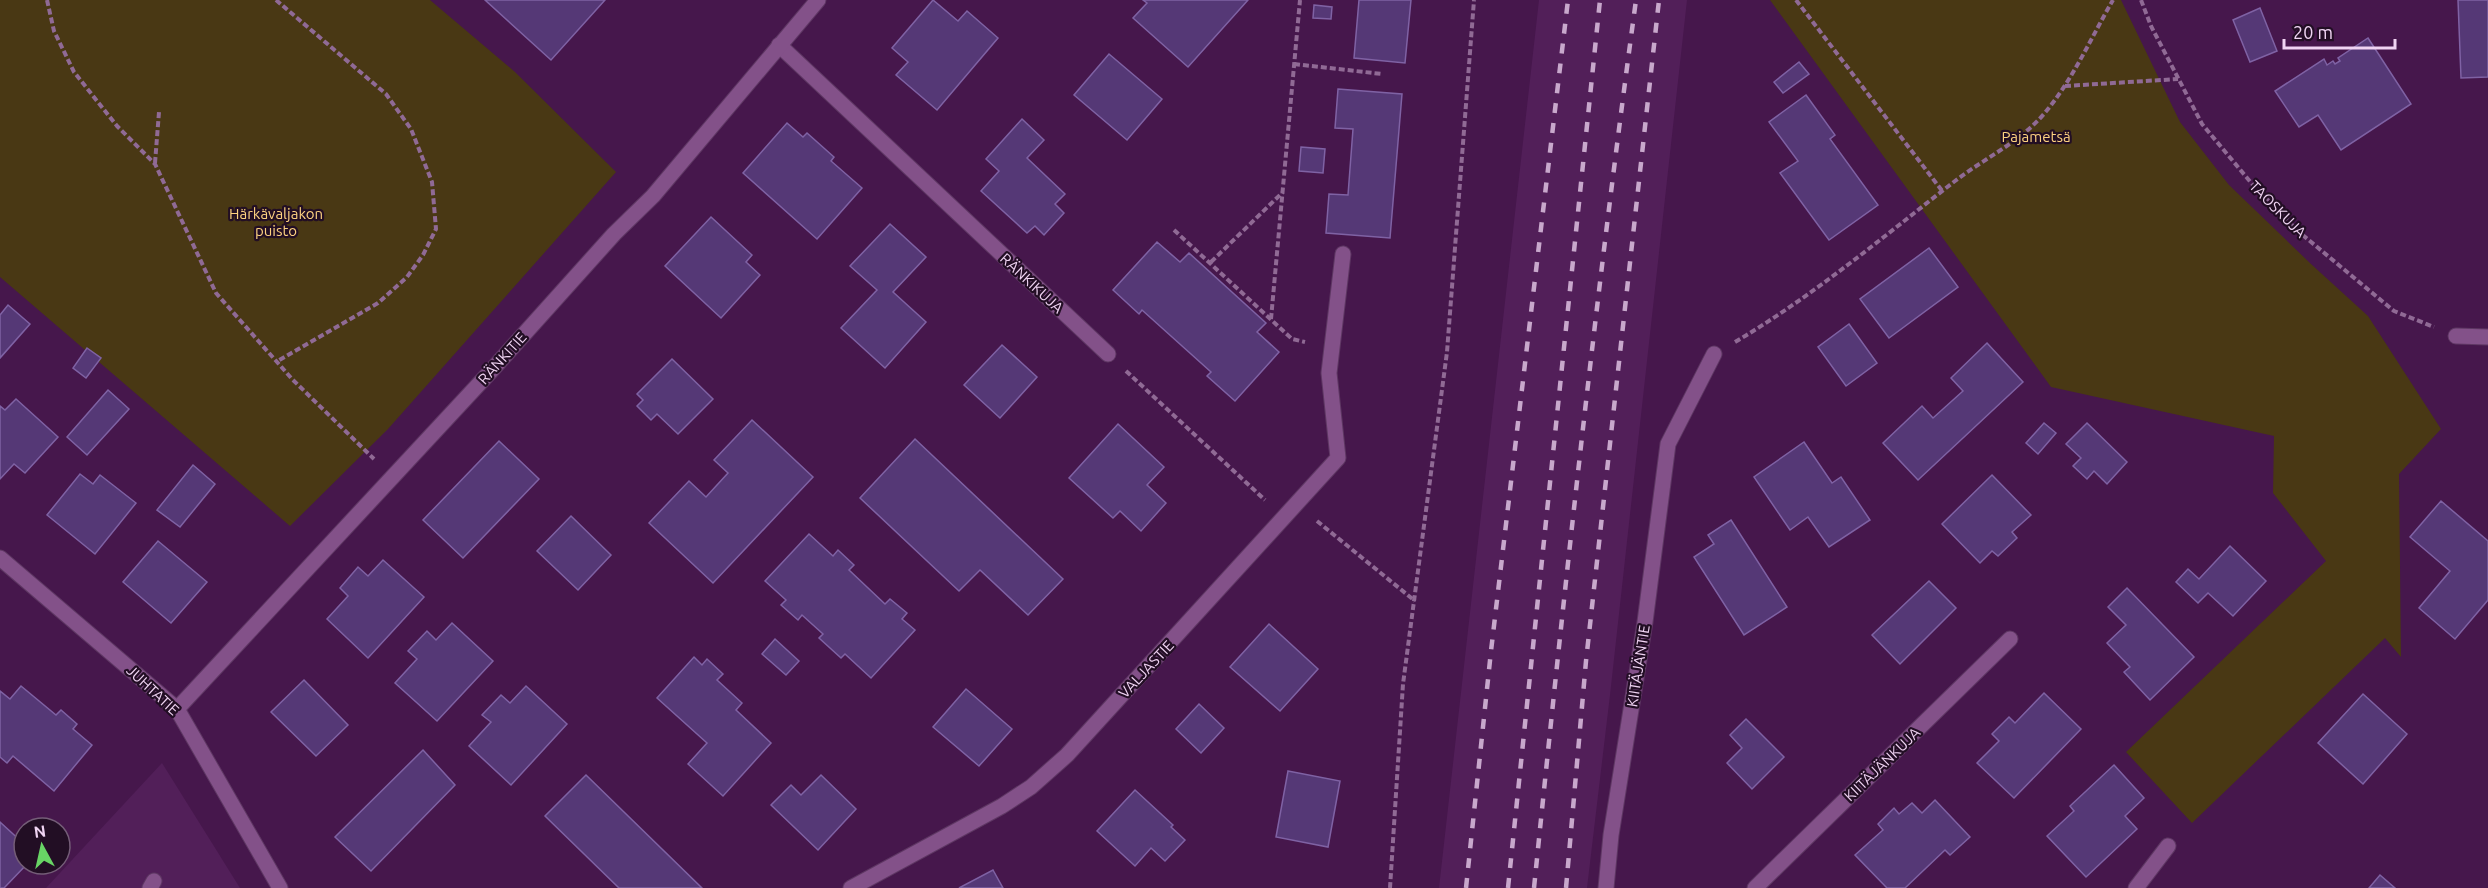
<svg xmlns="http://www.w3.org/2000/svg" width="2488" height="888" font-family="Ubuntu,sans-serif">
	<rect width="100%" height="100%" fill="#46174c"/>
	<g fill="#521f59">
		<polygon points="1539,0 1687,0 1610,695 1587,888 1439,888"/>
		<polygon points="162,763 240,888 46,888"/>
	</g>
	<g fill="#493814">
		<polygon points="0,0 430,0 515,72 616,172 388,429 290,526 0,277"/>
		<polygon points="1770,0 2121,0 2180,122 2229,185 2311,264 2368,316 2441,429 2399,474 2401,657 2385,638 2192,823 2126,752 2326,561 2273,493 2274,436 2051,387"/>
	</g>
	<g fill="#553876" stroke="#7f62a4" stroke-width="1.5">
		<polygon points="485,0 605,0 551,60"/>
		<polygon points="933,0 958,21 967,11 998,38 937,110 896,75 908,62 892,48"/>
		<polygon points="1143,0 1248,0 1188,67 1133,18 1147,3"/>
		<polygon points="1359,0 1411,0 1405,63 1354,58"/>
		<polygon points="2458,0 2488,0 2488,77 2461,78"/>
		<polygon points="1314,5 1332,7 1331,19 1313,18"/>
		<polygon points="2260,8 2277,51 2250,62 2233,20"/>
		<polygon points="2368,38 2411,104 2341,150 2318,115 2299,127 2275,91 2324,59 2327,65 2333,61 2335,64 2340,61 2338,58"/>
		<polygon points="1109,54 1162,99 1127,140 1074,95"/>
		<polygon points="1799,62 1809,74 1783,93 1774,82"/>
		<polygon points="1338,89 1402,94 1390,238 1326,233 1329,194 1348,195 1353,129 1335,128"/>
		<polygon points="1806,95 1835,135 1830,139 1878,205 1829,240 1780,173 1798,161 1769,122"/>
		<polygon points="1022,119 1044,140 1027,158 1065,194 1055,204 1064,213 1044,235 1035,226 1027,233 981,191 999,171 986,159"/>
		<polygon points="787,123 803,137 807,133 834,157 831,161 862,188 817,239 743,173"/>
		<polygon points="1301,147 1325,149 1323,173 1299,171"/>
		<polygon points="711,217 752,255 746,262 760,275 721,318 665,266"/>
		<polygon points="890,224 926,257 893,292 926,322 885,368 841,328 877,290 850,266"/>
		<polygon points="1157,242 1180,262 1189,253 1266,323 1257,332 1279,352 1235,401 1207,376 1211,372 1142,310 1139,314 1113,290"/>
		<polygon points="1929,248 1958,287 1889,338 1860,299"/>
		<polygon points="8,305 30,324 0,358 0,315"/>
		<polygon points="1849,324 1877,363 1846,386 1818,347"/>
		<polygon points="1987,343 2023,382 1918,480 1883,443 1922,406 1933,418 1963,391 1951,378"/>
		<polygon points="1002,345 1037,377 1000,418 964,385"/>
		<polygon points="87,348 101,358 86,378 73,368"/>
		<polygon points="672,359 713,399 678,434 657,414 651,420 637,406 643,400 637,394"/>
		<polygon points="108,390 129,409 87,455 67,437"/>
		<polygon points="16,399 58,437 25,473 14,464 0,479 0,406 5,410"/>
		<polygon points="752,420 813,477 713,583 649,523 689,481 706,497 728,473 714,460"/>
		<polygon points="2044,423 2056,433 2038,454 2026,443"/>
		<polygon points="2087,423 2127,462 2107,484 2094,471 2087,479 2073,466 2081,458 2066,444"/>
		<polygon points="1118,424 1164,467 1147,485 1166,503 1141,531 1120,511 1113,518 1069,478"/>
		<polygon points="915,439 1063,579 1028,615 980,570 959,591 860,498"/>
		<polygon points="499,441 539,479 463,558 423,520"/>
		<polygon points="1804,442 1832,483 1841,477 1870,520 1829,547 1808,517 1790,530 1754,477"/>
		<polygon points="193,465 215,484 180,527 157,510"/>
		<polygon points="80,474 93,484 100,475 136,503 95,554 47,515"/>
		<polygon points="1992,475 2031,515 2012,532 2017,538 1998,556 1992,551 1980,563 1942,524"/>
		<polygon points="2441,501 2488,541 2488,600 2455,639 2419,608 2450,571 2410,537"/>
		<polygon points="571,516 611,555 578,590 537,551"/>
		<polygon points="1731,520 1787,607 1744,635 1694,557 1714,544 1708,535"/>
		<polygon points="809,534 833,556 838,550 854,565 849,570 885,604 890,599 907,613 902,619 915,630 871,678 845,654 841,658 819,638 823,634 802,615 798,620 781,605 786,600 765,581"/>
		<polygon points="158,541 207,582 171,623 123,582"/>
		<polygon points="2230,546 2266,581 2233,616 2208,593 2198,603 2176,582 2188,569 2199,579"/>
		<polygon points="383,560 424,597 368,658 327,619 348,596 340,588 358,567 368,576"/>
		<polygon points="1929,581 1956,608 1900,664 1872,635"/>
		<polygon points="2127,588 2194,657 2150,700 2124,672 2130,667 2107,643 2126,625 2108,607"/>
		<polygon points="452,623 493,661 437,721 395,683 417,659 408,651 427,631 436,640"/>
		<polygon points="1269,624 1318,669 1280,711 1230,667"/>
		<polygon points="775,639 799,661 786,675 762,654"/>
		<polygon points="694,657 702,665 707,659 723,674 717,680 742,703 736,710 771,743 723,796 688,764 707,743 657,698"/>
		<polygon points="304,680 348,725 316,756 271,712"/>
		<polygon points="21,686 56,715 61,710 77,724 73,729 92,745 54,791 13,756 7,763 0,757 0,691 10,699"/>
		<polygon points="526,686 567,724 511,785 469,746 491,722 482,715 501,695 510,703"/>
		<polygon points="966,689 1012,729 979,766 933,727"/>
		<polygon points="2044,693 2081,729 2014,798 1977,763 1999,741 1992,734 2009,717 2015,723"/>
		<polygon points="2363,694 2407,734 2363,784 2318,743"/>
		<polygon points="1199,704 1224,728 1201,753 1176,729"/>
		<polygon points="1746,719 1784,757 1752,789 1727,763 1742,748 1730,735"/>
		<polygon points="423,750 455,785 371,871 335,837"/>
		<polygon points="2114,765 2144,798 2125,816 2137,829 2086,877 2047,836 2074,811 2070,806"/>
		<polygon points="1288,771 1340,781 1328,847 1276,837"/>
		<polygon points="586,775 702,888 619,888 545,816"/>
		<polygon points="821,775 856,809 818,850 771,805 791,785 801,795"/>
		<polygon points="1135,790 1173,825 1171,827 1185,840 1165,861 1151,848 1135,866 1097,831"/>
		<polygon points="1935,800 1970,837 1950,855 1945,850 1905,888 1887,888 1855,855 1883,830 1878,824 1894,808 1899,814 1912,803 1922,813"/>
		<polygon points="0,822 24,844 24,864 27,864 4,888 0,888"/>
		<polygon points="993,870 1003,888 959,888"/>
		<polygon points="2380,875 2395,888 2369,888"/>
	</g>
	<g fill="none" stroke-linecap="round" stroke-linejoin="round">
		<defs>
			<g id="minor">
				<polyline points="779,45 1108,354"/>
				<polyline points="2456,336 2488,337"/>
				<polyline points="0,558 177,709 280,888"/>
				<polyline points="177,709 491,371 614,234 653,196 818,0"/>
				<polyline points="150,888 154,881"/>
				<polyline points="851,888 1002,806 1031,787 1067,755 1338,458 1329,373 1343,254"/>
				<polyline points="1606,888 1611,835 1645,622 1668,444 1714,354"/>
				<polyline points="1755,888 2010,639"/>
				<polyline points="2136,888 2168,846"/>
			</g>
		</defs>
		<use href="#minor" stroke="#5e3763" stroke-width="17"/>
		<g stroke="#906a95" stroke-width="4" stroke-dasharray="6 3" stroke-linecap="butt">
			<polyline points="47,0 54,31 74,72 117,126 155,164 216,293 292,379 374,459"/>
			<polyline points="276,0 386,94 411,129 432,182 436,229 423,255 407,277 378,303 276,362"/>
			<polyline points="1796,0 1943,192"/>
			<polyline points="2141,0 2151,26 2202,124 2253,185 2299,232 2394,311 2434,327"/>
			<polyline points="1294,64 1382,74"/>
			<polyline points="2065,86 2178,79"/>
			<polyline points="155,163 159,112"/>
			<polyline points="1174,230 1292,339 1305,342"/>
			<polyline points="1211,262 1283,192"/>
			<polyline points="1271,319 1300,0"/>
			<path d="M1735,342c78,-46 148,-105 220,-161 31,-24 68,-40 93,-72 26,-32 44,-73 65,-109"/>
			<polyline points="1126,371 1265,500"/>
			<polyline points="1317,521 1415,601"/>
			<polyline points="1390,888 1403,684 1447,352 1474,0"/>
		</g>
		<use href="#minor" stroke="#835189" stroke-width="15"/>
		<g stroke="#c8a8cc" stroke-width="4.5" stroke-dasharray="10 10" stroke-linecap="butt">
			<polyline points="1466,888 1491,651 1568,0"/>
			<polyline points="1508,888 1600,0"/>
			<path d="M1534,888c30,-296 62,-593 102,-888"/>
			<polyline points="1566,888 1586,661 1659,0"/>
		</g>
	</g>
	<g text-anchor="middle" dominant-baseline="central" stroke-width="4.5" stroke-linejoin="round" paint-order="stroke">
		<g font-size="15" fill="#fdd280" stroke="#220e24">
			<text x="2036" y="136">Pajametsä</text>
			<text x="276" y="213">Härkävaljakon<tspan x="276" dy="17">puisto</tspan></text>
		</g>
		<g font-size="15" fill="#f0d4f3" stroke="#220e24">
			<text transform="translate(2278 209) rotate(45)">TAOSKUJA</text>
			<text transform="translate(1032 283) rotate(43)">RÄNKIKUJA</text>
			<text transform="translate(502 358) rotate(-48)">RÄNKITIE</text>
			<text transform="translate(1638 666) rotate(-81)">KIITÄJÄNTIE</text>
			<text transform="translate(1146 669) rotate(-47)">VALJASTIE</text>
			<text transform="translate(153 690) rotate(43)">JUHTATIE</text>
			<text transform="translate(1882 764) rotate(-44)">KIITÄJÄNKUJA</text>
		</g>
	</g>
	<g transform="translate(42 846) rotate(352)"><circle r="28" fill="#220e24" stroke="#745d77" stroke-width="1.5"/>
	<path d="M0-4.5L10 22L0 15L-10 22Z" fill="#68d465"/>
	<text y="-9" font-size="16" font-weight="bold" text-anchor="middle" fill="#f0d4f3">N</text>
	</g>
	<path d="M2284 39v9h111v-9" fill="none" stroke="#f0d4f3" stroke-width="3"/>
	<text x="2293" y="39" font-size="18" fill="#f0d4f3" stroke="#220e24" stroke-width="4.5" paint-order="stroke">20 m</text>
</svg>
